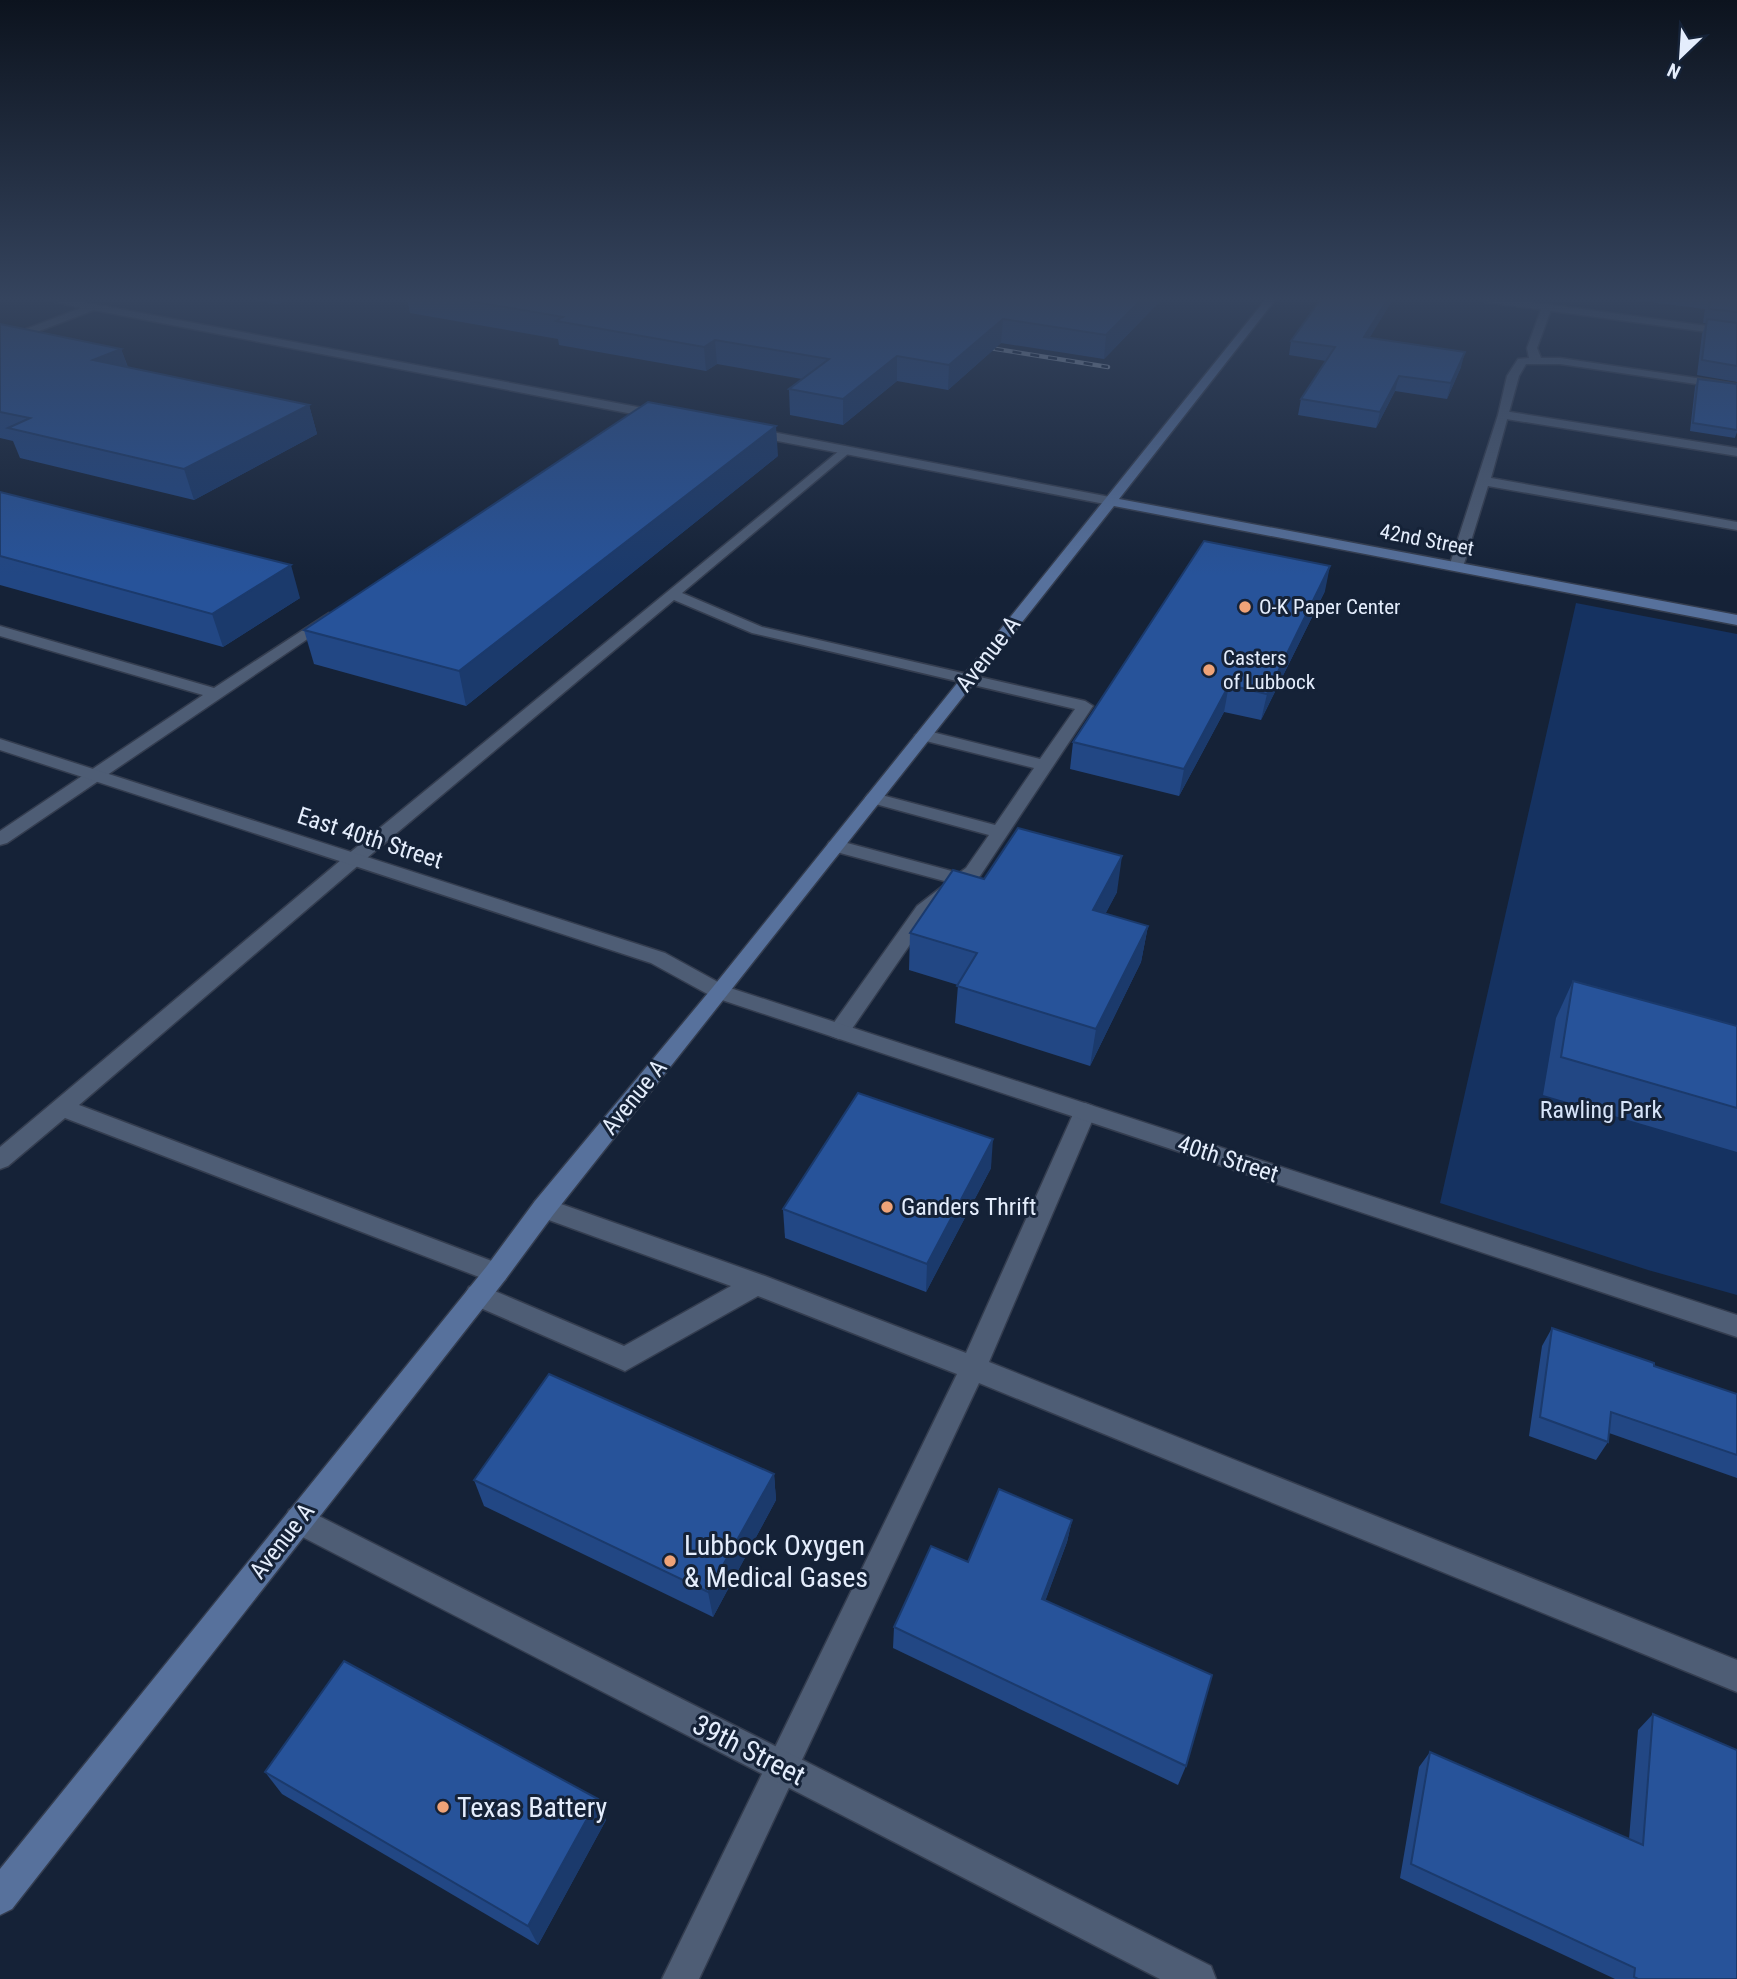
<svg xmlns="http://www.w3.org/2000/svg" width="1737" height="1979" font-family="'Roboto Condensed',sans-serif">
	<rect width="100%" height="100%" fill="#152237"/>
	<polygon fill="#153261" points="1576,603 1737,634 1737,1295 1648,1270 1440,1203"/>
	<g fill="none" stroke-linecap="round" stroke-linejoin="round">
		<defs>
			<g id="lane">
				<polygon points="1547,304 1552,307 1537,348 1541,358 1560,358 1737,384 1737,390 1560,364 1526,364 1519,376 1491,478 1737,522 1737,530 1488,486 1463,567 1461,570 1451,570 1449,567 1498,415 1507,376 1518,359 1529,358 1527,348 1542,307"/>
				<polygon points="845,446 851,450 849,453 682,593 762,627 1085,701 1093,706 980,876 931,914 847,1036 839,1039 831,1036 828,1031 917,906 948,882 829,850 827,846 829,842 836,840 959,873 966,868 989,835 868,802 865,798 868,794 874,793 995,825 1034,768 918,739 915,735 924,730 1040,759 1075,709 752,633 674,600 361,863 79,1105 505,1266 509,1273 505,1280 496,1284 487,1280 65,1118 8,1166 0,1169 0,1147 347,855"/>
				<polygon points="329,613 337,618 334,621 7,843 0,845 0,831 203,695 0,636 0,626 214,688"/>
				<polygon points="1085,1103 1093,1106 1096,1112 989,1362 1737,1660 1737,1692 979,1383 699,1979 662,1979 957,1374 758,1296 625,1371 469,1303 465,1295 469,1287 478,1284 624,1346 731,1286 535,1215 532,1208 535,1201 544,1198 765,1276 966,1353 1074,1112 1077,1106"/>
			</g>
			<g id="street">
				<polygon points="45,299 65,299 93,304 664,412 670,416 664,420 94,310 0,346 0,339 81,308"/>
				<polygon points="1481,299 1507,299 1737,330 1737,336 1486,302"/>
				<polygon points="1504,411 1737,448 1737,456 1500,418 1500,412"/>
				<polygon points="751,428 1110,497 1117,501 1110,505 747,435 747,429"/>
				<polygon points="0,739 665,953 727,987 1737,1315 1737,1337 713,997 651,963 0,750"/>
				<polygon points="299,1506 1211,1966 1216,1979 1160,1979 289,1530 284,1520 289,1510"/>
			</g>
			<polygon id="secondary" points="1266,299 1276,299 1119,499 1737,615 1737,625 1114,506 553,1215 505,1280 12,1909 0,1915 0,1869 487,1266 535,1201 713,987"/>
		</defs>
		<use href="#lane" stroke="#343d4f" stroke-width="3"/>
		<use href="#street" stroke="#343d4f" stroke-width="3"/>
		<use href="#secondary" stroke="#343d4f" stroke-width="3"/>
		<use href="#lane" fill="#4e5d75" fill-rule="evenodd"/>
		<use href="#street" fill="#4e5d75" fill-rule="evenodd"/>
		<use href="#secondary" fill="#57719c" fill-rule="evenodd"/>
		<defs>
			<polyline id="rail" points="977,346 1108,367"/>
		</defs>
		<use href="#rail" stroke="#a1acbc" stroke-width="4.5"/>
		<use href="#rail" stroke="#152237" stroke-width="2.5" stroke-dasharray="9" stroke-linecap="butt"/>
	</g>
	<g fill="#224784">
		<polygon points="247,299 291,299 278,304"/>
		<polygon points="407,299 1162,299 1104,359 1001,343 948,390 897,381 843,425 790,415 789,389 802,379 717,364 706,371 559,345 558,339 410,313"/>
		<polygon points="1321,299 1393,299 1369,338 1461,367 1447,399 1395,391 1376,428 1298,415 1301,399 1326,361 1289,355 1291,341"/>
		<polygon points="1626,299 1737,299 1737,382 1697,375 1702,334 1706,323 1703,323 1705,309"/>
		<polygon points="0,324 121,349 128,367 309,405 317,434 194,500 20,458 13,441 0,438"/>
		<polygon points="1698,379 1737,384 1737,432 1735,438 1690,431 1695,387"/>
		<polygon points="778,456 466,706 314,664 304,630"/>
		<polygon points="0,492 300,598 223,647 0,585"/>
		<polygon points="1325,591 1261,720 1224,712 1179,796 1070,769 1073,742"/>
		<polygon points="984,879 1117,892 1105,914 1148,926 1141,962 1090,1066 955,1023 958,985 909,970 910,933"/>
		<polygon points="1573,981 1737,1026 1737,1152 1543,1095 1556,1018"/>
		<polygon points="991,1168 926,1292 785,1238 783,1209"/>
		<polygon points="1552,1328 1654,1366 1737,1394 1737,1478 1609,1433 1608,1442 1596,1460 1529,1436 1542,1346"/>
		<polygon points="774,1474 776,1500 713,1617 484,1506 474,1480"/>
		<polygon points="1072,1520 1067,1542 1045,1601 1186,1766 1178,1785 893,1648 894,1627 968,1562"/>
		<polygon points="1653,1714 1737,1979 1615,1979 1400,1878 1419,1767 1430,1752 1629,1839 1638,1730"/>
		<polygon points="265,1772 606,1820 538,1945 282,1794"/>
	</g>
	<g fill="#1b3a6c">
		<polygon points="277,299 291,299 278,304"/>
		<polygon points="1142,299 1162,299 1104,359 1106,335"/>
		<polygon points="1388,299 1393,299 1361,352 1364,337"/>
		<polygon points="1003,319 1001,343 948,390 949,365"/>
		<polygon points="715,340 717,364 706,371 704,347"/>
		<polygon points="121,349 131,377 93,360"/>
		<polygon points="1465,352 1461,367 1447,399 1451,383"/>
		<polygon points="897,356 897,381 843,425 843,399"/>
		<polygon points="1399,376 1395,391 1376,428 1380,412"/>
		<polygon points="309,405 317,434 194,500 184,469"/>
		<polygon points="776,426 778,456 466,706 459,671"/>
		<polygon points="291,565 300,598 223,647 212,614"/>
		<polygon points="1330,566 1325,591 1261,720 1267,694"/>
		<polygon points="1229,685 1224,712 1179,796 1184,769"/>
		<polygon points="1122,856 1117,892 1088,947 1093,910"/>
		<polygon points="1148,926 1141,962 1090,1066 1096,1029"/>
		<polygon points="993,1139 991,1168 926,1292 927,1264"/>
		<polygon points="774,1474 776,1500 713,1617 708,1592"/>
		<polygon points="1072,1520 1067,1542 1038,1621 1042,1599"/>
		<polygon points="598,1799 606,1820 538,1945 528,1926"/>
	</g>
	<g fill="#27539a" stroke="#1b3a6c" stroke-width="2">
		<polygon points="458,299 1142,299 1106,335 1003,319 949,365 897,356 843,399 789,389 829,359 715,340 704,347 556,321 563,317"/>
		<polygon points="1321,299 1388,299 1364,337 1465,352 1451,383 1399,376 1380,412 1301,399 1335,347 1291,341"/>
		<polygon points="1710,299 1737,299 1737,312 1709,309"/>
		<polygon points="1707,319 1737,323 1737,366 1702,360"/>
		<polygon points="0,324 121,349 93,360 309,405 184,469 8,428 30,418 0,412"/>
		<polygon points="1698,379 1737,384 1737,430 1693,423"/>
		<polygon points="648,402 776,426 459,671 304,630"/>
		<polygon points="0,492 291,565 212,614 0,556"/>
		<polygon points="1204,541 1330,566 1267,694 1229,685 1184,769 1073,742"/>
		<polygon points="1018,828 1122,856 1093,910 1148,926 1096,1029 957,986 977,953 910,933 953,870 984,879"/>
		<polygon points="1573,981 1737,1026 1737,1108 1561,1057"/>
		<polygon points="858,1093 993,1139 927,1264 783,1209"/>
		<polygon points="1552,1328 1654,1363 1654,1366 1737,1394 1737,1455 1611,1412 1608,1442 1540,1417"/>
		<polygon points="549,1374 774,1474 708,1592 474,1480"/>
		<polygon points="999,1489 1072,1520 1042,1599 1212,1675 1186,1766 894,1627 931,1546 968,1562"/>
		<polygon points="344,1661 598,1799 528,1926 265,1772"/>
		<polygon points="1653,1714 1737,1750 1737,1979 1638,1979 1634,1977 1635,1968 1411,1864 1430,1752 1643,1845"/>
	</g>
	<linearGradient id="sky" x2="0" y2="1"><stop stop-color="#0c131e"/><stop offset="0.52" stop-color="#35445e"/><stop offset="1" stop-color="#35445e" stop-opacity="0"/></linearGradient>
	<rect width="1737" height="576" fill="url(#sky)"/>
	<g fill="#efa378" stroke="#152237" stroke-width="2.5">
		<circle cx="1245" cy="607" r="7"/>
		<circle cx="1209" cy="670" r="7"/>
		<circle cx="887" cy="1207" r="7"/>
		<circle cx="670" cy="1561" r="7"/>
		<circle cx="443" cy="1807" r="7"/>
	</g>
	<g text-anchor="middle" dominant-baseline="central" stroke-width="6" stroke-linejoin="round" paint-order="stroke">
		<g font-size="21" fill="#e4edfc" stroke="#152237">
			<text transform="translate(1427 540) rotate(11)">42nd Street</text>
		</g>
		<g font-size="21" fill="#e4edfc" stroke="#152237" text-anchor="start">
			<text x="1259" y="607">O-K Paper Center</text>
			<text x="1223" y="658">Casters<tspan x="1223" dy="24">of Lubbock</tspan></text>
		</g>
		<g font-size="24" fill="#e4edfc" stroke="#152237">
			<text transform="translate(988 654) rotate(-52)">Avenue A</text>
			<text transform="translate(370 838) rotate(18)">East 40th Street</text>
			<text transform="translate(634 1097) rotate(-51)">Avenue A</text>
			<text transform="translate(1228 1159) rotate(18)">40th Street</text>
			<text transform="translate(282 1541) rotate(-52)">Avenue A</text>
		</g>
		<g font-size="24" fill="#d7e4f9" stroke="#152237">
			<text x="1601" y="1110">Rawling Park</text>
		</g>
		<g font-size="24" fill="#e4edfc" stroke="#152237" text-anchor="start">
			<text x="901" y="1207">Ganders Thrift</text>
		</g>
		<g font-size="28" fill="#e4edfc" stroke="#152237" text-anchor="start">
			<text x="684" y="1545">Lubbock Oxygen<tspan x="684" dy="32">&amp; Medical Gases</tspan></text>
			<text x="457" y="1807">Texas Battery</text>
		</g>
		<g font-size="28" fill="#e4edfc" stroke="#152237">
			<text transform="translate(749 1750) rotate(27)">39th Street</text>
		</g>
	</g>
	<g transform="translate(1681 56) rotate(205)" stroke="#152237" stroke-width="5" paint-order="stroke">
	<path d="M0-5L12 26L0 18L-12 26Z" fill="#e4edfc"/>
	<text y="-10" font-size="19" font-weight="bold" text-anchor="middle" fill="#e4edfc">N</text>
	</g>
</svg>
